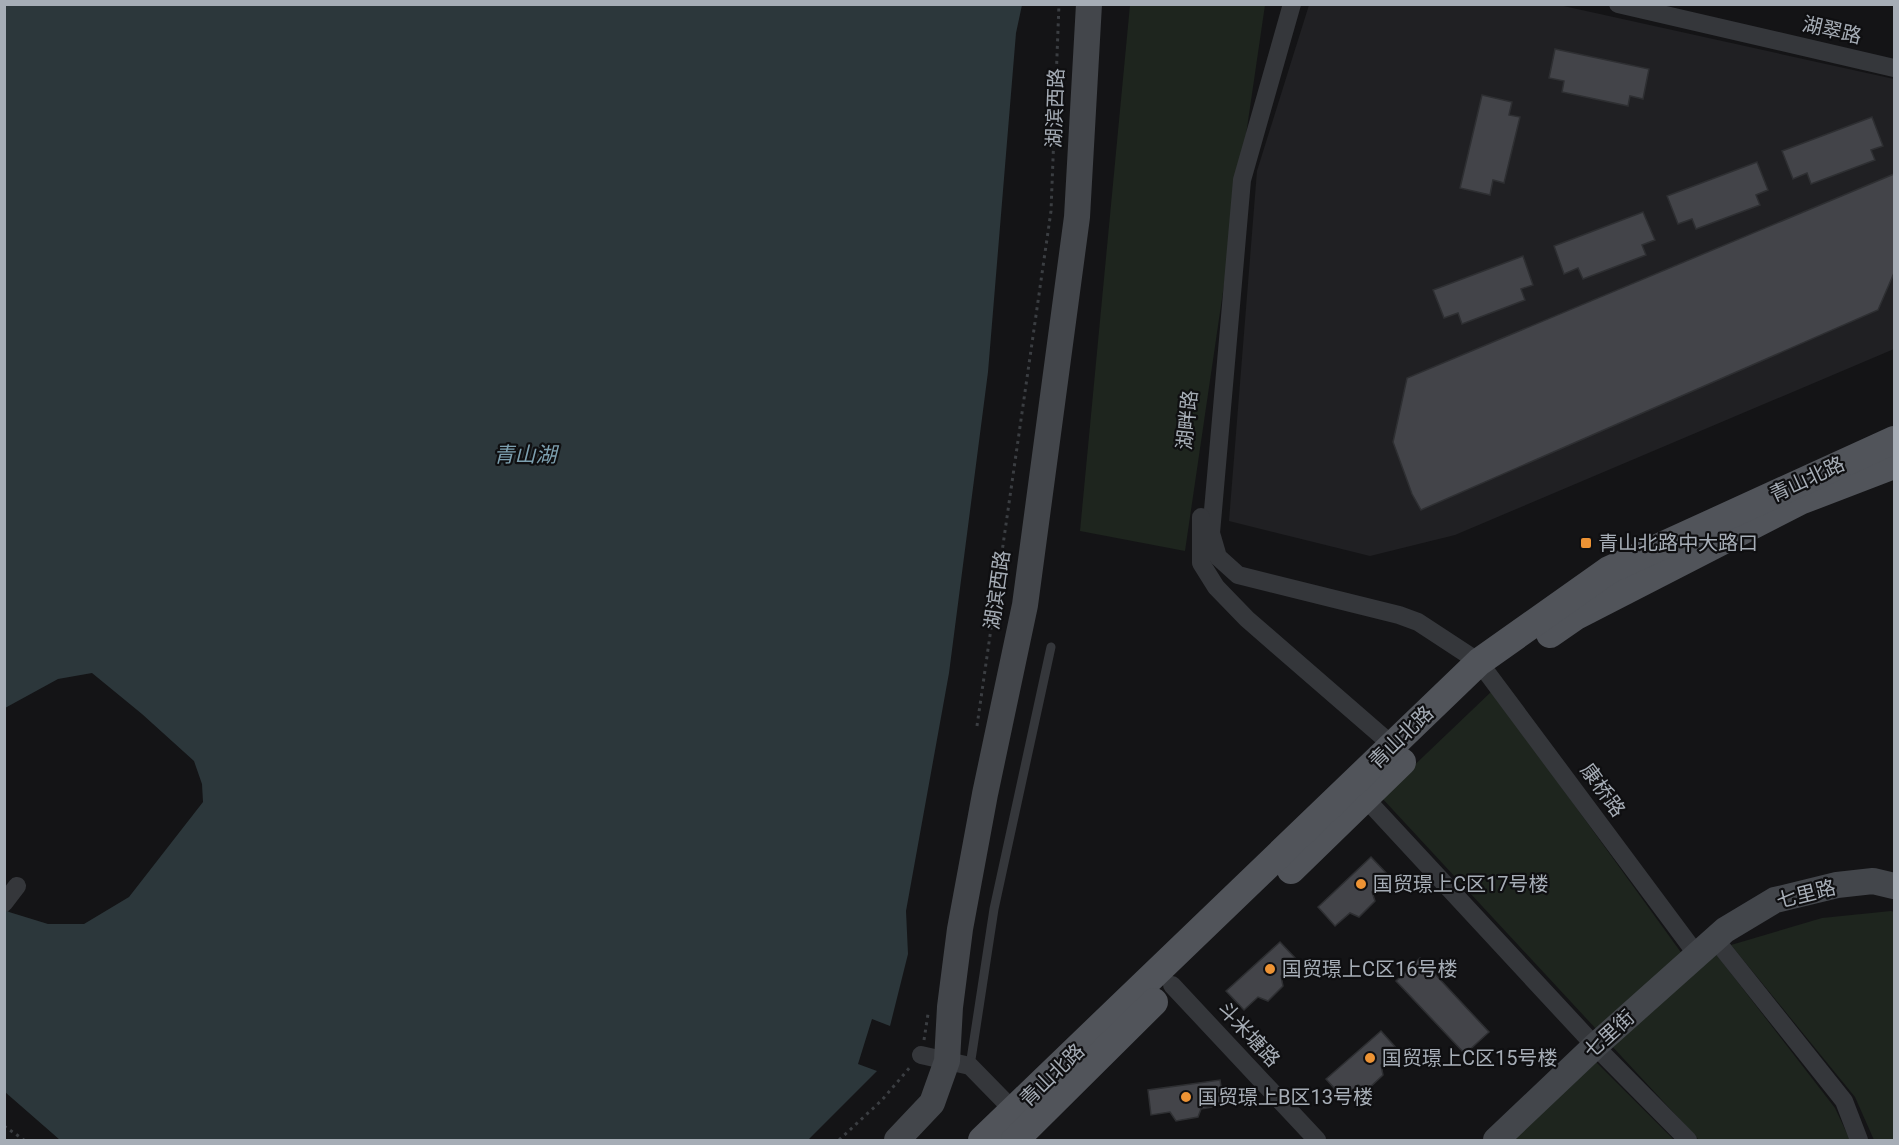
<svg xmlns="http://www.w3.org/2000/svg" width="1899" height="1145" font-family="Roboto,'Noto Sans SC',sans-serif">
	<rect width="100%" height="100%" fill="#141416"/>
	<polygon fill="#202023" points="1309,5 1559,5 1894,79 1894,349 1455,535 1370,556 1229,521 1257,171"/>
	<g fill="#1e251e">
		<polygon points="1130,5 1265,5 1185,551 1080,531"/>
		<polygon points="1492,691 1693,969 1713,950 1835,1108 1850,1140 1699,1140 1381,797"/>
		<polygon points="1891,911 1894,912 1894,1140 1874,1140 1855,1097 1731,945 1822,918"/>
		<polygon points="1594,1060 1674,1140 1510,1140"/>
	</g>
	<polygon fill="#2c373b" points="5,5 1022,5 1016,33 988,372 949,673 906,911 908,954 890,1026 872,1019 858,1064 877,1071 808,1140 60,1140 5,1092 4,908 9,912 48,924 84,924 129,897 203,802 202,784 194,761 142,714 92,673 58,679 5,708"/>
	<g fill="#434449" stroke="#2e2f32" stroke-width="1.5">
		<polygon points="1555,49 1649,69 1643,99 1630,96 1628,106 1562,92 1564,81 1549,78"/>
		<polygon points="1482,95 1512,102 1509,115 1520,117 1504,183 1493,180 1490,195 1460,188"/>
		<polygon points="1872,117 1883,146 1871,150 1875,160 1811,184 1807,173 1793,179 1782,151"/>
		<polygon points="1757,162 1768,190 1756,195 1760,205 1696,229 1692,219 1678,224 1667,196"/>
		<polygon points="1894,174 1894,273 1878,310 1421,510 1412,494 1393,442 1407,378"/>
		<polygon points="1643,212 1655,240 1642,245 1646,255 1583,279 1578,268 1564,274 1554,246"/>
		<polygon points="1523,256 1533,285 1521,289 1525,300 1462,324 1458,313 1444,318 1433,290"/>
		<polygon points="1371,857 1389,876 1372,892 1375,901 1359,917 1350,913 1335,926 1318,907"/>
		<polygon points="1280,942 1298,961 1281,976 1283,986 1268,1001 1258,997 1244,1010 1226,991"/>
		<polygon points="1420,958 1489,1032 1465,1054 1396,981"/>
		<polygon points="1381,1031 1398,1050 1381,1065 1383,1075 1367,1090 1358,1085 1343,1098 1326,1079"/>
		<polygon points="1220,1080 1224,1105 1201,1109 1198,1117 1176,1121 1170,1112 1151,1115 1148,1090"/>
	</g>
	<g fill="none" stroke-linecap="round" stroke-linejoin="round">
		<g stroke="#3b3e42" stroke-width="3" stroke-dasharray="3 4.5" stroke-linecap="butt">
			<polyline points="977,726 1051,211 1059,4"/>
			<polyline points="924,1040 928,1014"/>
			<polyline points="4,1126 24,1140"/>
			<polyline points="839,1140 882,1100 911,1066"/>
		</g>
		<polyline stroke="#35373b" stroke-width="9" points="970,1066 994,909 1051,647"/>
		<g stroke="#35373b" stroke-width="18">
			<polyline points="1292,4 1242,180 1211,533 1218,557 1238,575 1399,615 1418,622 1479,662 1697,955"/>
			<polyline points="1618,4 1894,68"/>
			<polyline points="1201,517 1201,563 1216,587 1247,619 1399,751"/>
			<polyline points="1366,799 1595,1046 1688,1140"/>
			<polyline points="4,903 17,886"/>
			<polyline points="1715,939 1844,1101 1859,1140"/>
			<polyline points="1172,985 1317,1140"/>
			<polyline points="921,1055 970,1066 1014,1111"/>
		</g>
		<g stroke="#43464b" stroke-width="26">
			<polyline points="897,1140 932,1103 947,1061 950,1007 960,929 985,794 1025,605 1077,217 1089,4"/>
			<polyline points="1496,1140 1595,1046 1725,930 1775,900 1837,885 1873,881 1894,886"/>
		</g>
		<g stroke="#51545a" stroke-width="28">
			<polyline points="1550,634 1576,616 1800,501 1894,465"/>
			<polyline points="1291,870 1402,762"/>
			<polyline points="982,1140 1479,662 1609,570 1894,440"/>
			<polyline points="1015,1140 1154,1002"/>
		</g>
	</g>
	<g fill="#ed9334" stroke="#0f0f11" stroke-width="2">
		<rect x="1580" y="537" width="12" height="12" rx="3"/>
		<circle cx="1361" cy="884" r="6"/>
		<circle cx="1270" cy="969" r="6"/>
		<circle cx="1370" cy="1058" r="6"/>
		<circle cx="1186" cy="1097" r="6"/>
	</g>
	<g text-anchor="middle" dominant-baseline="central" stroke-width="4.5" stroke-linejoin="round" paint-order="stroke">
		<g font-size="20" fill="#a6adb6" stroke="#0f0f11">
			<text transform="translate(1832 30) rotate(13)">湖翠路</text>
			<text transform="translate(1055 108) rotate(-88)">湖滨西路</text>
			<text transform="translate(1187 420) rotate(-84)">湖畔路</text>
			<text transform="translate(1807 479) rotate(-25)">青山北路</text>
			<text transform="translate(997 590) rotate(-82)">湖滨西路</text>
			<text transform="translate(1401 737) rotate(-44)">青山北路</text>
			<text transform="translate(1603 790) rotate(54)">康桥路</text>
			<text transform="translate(1806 894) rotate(-14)">七里路</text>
			<text transform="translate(1249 1034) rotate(47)">斗米塘路</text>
			<text transform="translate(1609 1034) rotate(-42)">七里街</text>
			<text transform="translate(1052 1075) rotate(-44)">青山北路</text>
		</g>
		<g font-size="20" fill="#a6adb6" stroke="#0f0f11" text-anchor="start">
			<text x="1598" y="543">青山北路中大路口</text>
			<text x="1373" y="884">国贸璟上C区17号楼</text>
			<text x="1282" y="969">国贸璟上C区16号楼</text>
			<text x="1382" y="1058">国贸璟上C区15号楼</text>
			<text x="1198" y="1097">国贸璟上B区13号楼</text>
		</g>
		<g font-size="21" font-style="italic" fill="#7da0b0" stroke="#0f0f11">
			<text x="525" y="455">青山湖</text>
		</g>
	</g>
	<rect width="1899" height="1145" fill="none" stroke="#a6adb6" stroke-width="12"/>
</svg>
